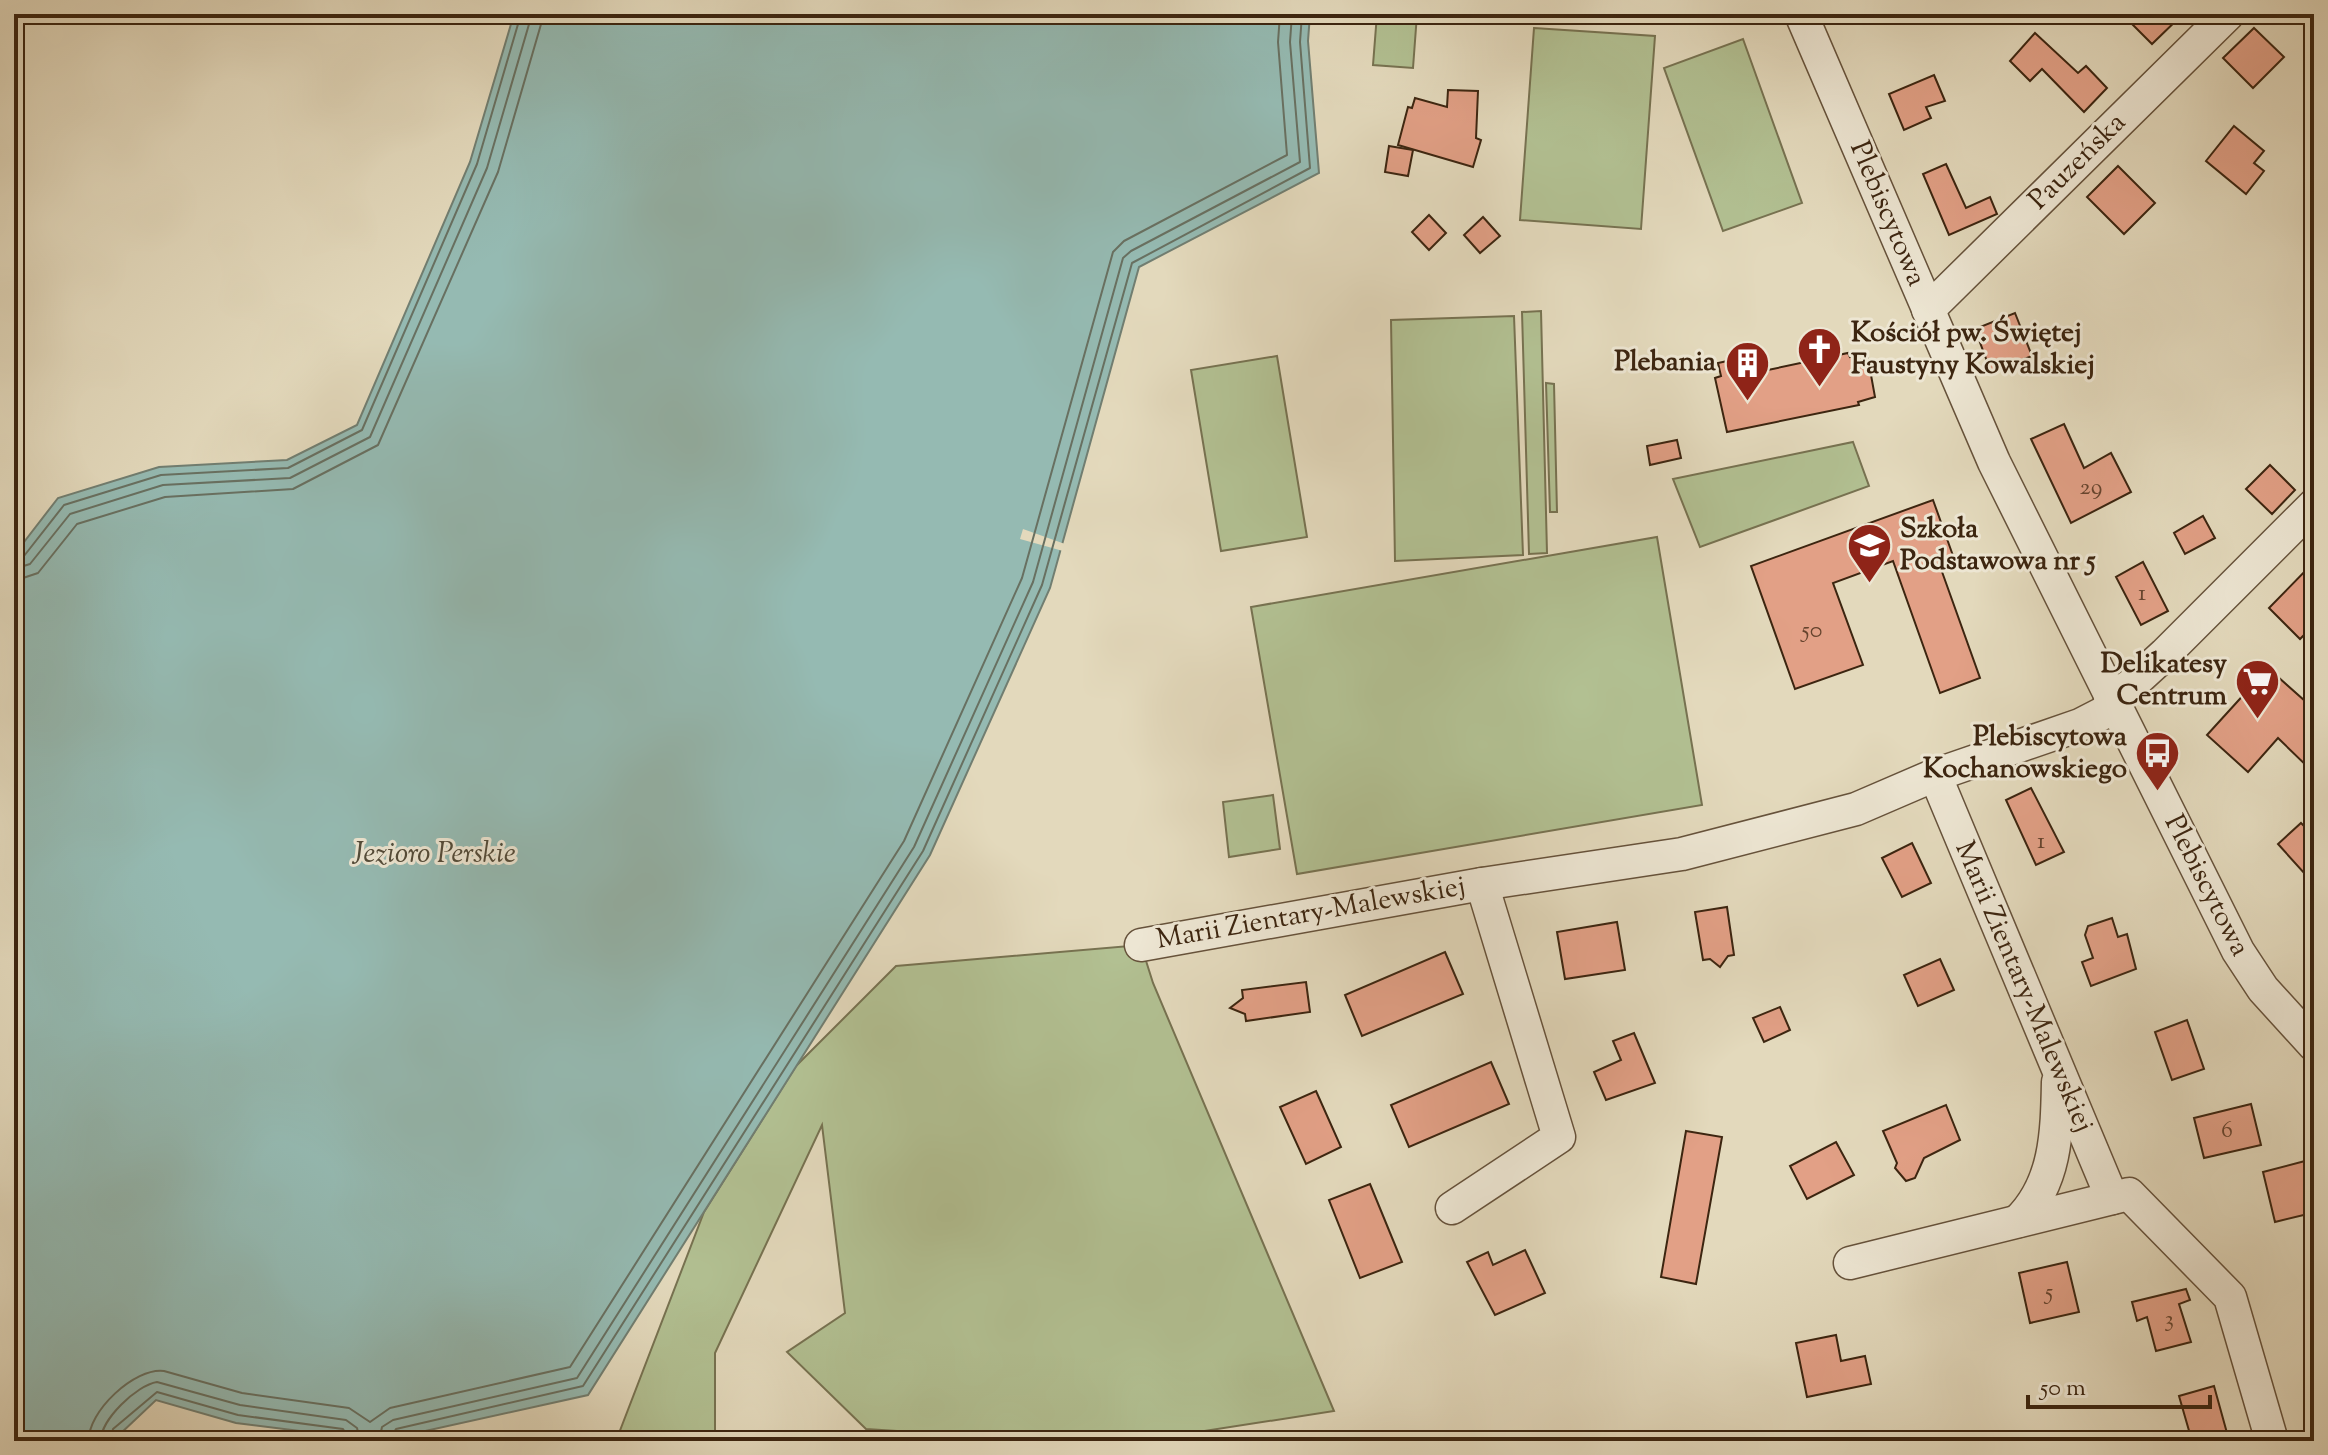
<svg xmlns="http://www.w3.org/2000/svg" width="2328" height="1455" font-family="'Sorts Mill Goudy',serif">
	<rect width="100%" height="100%" fill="#e3d9bc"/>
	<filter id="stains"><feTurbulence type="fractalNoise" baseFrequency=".0025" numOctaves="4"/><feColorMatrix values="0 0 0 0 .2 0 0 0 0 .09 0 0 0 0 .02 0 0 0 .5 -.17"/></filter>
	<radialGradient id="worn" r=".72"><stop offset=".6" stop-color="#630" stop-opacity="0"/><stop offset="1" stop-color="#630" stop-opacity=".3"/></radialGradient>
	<g fill="#b2c092" stroke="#777251" stroke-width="2">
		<polygon points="1377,14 1417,14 1413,68 1373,65"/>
		<polygon points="1534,28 1655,36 1641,229 1520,220"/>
		<polygon points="1743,39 1802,203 1723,231 1664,68"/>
		<polygon points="1541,311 1547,553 1529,554 1522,312"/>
		<polygon points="1514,316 1523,555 1395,561 1391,320"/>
		<polygon points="1277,356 1307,537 1221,551 1191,370"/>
		<polygon points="1546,383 1554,384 1557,512 1550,512"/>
		<polygon points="1853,442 1869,486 1700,547 1673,479"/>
		<polygon points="1657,537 1702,805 1297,874 1251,607"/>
		<polygon points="1273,795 1280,849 1229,857 1223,802"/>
		<polygon points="1141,945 1153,983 1334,1411 1140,1441 1051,1441 866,1429 787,1352 845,1313 822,1125 715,1353 715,1441 616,1441 704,1212 796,1066 896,966"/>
	</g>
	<polygon fill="#95bab2" stroke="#717e71" stroke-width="2" points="514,14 1310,14 1308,41 1319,173 1139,267 1050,588 930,855 588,1395 380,1441 236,1423 156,1400 119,1435 119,1441 14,1441 14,555 58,498 159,467 287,460 357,425 470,162"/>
	<polygon fill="#e3d9bc" points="1023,529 1065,544 1063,551 1020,539"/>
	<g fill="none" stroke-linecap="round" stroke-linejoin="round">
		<g stroke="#687061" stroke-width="2">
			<polyline points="14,559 24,556 64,505 161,475 288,468 362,430 477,164 521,14"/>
			<polyline points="14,569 30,564 70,514 163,485 290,478 370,437 487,168 532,14"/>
			<polyline points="14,581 38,573 77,524 165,497 293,489 378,445 498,172 544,14"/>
			<path d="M89,1441c-2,-29 46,-74 75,-70l78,22 107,15 21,14 20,-14 180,-41 334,-526 118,-263 91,-326 11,-11 163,-86 -9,-113 2,-28"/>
			<path d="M101,1441c-1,-21 36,-56 56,-59l83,23 106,15 11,8 3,13"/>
			<polyline points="111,1441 113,1429 157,1392 238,1415 343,1429 350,1441"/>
			<polyline points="379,1441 382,1427 393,1420 577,1378 914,847 1033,582 1123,258 1131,251 1300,162 1290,42 1292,14"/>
			<polyline points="389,1441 396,1429 583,1386 923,851 1042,585 1132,263 1310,168 1300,42 1302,14"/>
		</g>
	</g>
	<g fill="#e2a086" stroke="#3c2510" stroke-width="2">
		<polygon points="2122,14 2183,14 2152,44"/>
		<polygon points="2254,28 2284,57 2253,88 2223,58"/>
		<polygon points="2035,33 2078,73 2086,66 2107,88 2084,112 2042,69 2030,81 2010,61"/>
		<polygon points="1934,75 1945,101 1926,107 1931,118 1904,130 1889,94"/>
		<polygon points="1448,90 1478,91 1476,138 1481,140 1473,167 1398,145 1408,107 1412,108 1415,98 1447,107"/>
		<polygon points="2234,126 2264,151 2254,163 2264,171 2246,194 2206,161"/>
		<polygon points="1389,146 1413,150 1408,176 1385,172"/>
		<polygon points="1946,164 1966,208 1990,197 1997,214 1949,235 1923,174"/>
		<polygon points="2118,166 2155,203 2124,234 2087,197"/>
		<polygon points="1429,215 1446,233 1429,250 1412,232"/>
		<polygon points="1483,217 1500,236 1480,253 1464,235"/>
		<polygon points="2015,313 2032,356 1991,372 1975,329"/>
		<polygon points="1848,353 1850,357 1867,353 1875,397 1858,402 1859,405 1727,432 1715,378 1721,376 1718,363 1760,354 1763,371"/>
		<polygon points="2064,424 2084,468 2111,453 2131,492 2071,523 2031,439"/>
		<polygon points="1677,440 1681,458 1650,465 1647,446"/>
		<polygon points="2270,465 2295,490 2272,514 2246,489"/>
		<polygon points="1933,500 1956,564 1941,569 1980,678 1940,693 1893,561 1833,583 1863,665 1795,689 1751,566"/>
		<polygon points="2203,516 2215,538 2185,554 2174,533"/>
		<polygon points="2143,562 2168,611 2141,625 2116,577"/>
		<polygon points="2314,562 2314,625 2300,639 2269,608"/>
		<polygon points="2268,668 2314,709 2314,773 2278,738 2248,772 2207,735"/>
		<polygon points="2031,788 2064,852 2036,865 2006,800"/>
		<polygon points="2301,823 2314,836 2314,884 2278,844"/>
		<polygon points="1912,843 1931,883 1902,897 1882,858"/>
		<polygon points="1727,907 1734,955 1728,956 1720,967 1710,959 1703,960 1695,912"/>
		<polygon points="2112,918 2118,937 2127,934 2136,969 2091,986 2082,962 2093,958 2085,935 2088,926"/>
		<polygon points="1617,922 1625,970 1565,979 1557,932"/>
		<polygon points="1445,952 1463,994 1362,1036 1345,995"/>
		<polygon points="1940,959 1954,990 1918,1006 1904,975"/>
		<polygon points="1306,982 1310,1012 1246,1021 1245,1014 1230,1008 1243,998 1242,990"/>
		<polygon points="1780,1007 1790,1030 1764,1042 1753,1018"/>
		<polygon points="2187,1020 2204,1069 2172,1080 2155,1032"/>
		<polygon points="1634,1033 1655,1083 1606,1100 1594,1072 1621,1060 1613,1041"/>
		<polygon points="1491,1062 1509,1104 1409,1147 1391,1105"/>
		<polygon points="1316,1091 1341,1147 1306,1164 1280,1107"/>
		<polygon points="2251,1104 2261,1145 2204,1158 2194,1118"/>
		<polygon points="1946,1105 1960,1140 1924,1158 1915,1178 1906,1181 1895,1168 1897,1163 1883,1131"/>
		<polygon points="1686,1131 1722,1137 1696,1284 1661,1277"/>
		<polygon points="1836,1142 1854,1175 1807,1199 1790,1166"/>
		<polygon points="2305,1161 2314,1195 2309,1201 2312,1213 2275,1222 2263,1172"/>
		<polygon points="1370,1184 1402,1262 1360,1278 1329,1200"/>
		<polygon points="1525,1250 1545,1293 1495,1315 1467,1262 1488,1252 1493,1265"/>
		<polygon points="2067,1262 2079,1312 2030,1323 2019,1273"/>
		<polygon points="2186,1289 2190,1300 2179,1304 2191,1342 2156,1351 2147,1317 2137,1321 2132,1302"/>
		<polygon points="1836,1335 1841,1361 1865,1356 1871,1384 1807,1397 1796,1343"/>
		<polygon points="2214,1386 2227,1433 2192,1441 2179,1396"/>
	</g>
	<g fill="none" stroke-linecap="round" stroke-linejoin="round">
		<defs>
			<g id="minor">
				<polyline points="1801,14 1994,462 2238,951 2263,989 2314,1045"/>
				<polyline points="1928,310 2228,14"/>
				<polyline points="2110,698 2130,686 2165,654 2314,505"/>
				<polyline points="1935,775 2112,1198"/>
				<polyline points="1141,945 1482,884 1682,854 1856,809 1935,775 2080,725 2115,707"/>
				<polyline points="1452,1208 1559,1137 1482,884"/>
				<path d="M2018,1221c38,-37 39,-88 40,-139"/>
				<polyline points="1850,1263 2129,1194 2230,1297 2272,1441"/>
			</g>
		</defs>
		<use href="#minor" stroke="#66523b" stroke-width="35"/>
		<use href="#minor" stroke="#ede6d3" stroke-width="32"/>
	</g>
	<defs>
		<symbol id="church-pin" viewBox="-11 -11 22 30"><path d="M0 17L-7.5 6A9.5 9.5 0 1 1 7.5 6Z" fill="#8f2418" stroke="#ede6d3"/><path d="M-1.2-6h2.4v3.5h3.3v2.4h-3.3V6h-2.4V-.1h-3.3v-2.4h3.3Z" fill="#fff"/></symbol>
		<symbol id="building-pin" viewBox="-11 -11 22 30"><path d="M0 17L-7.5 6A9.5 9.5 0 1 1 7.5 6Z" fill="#8f2418" stroke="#ede6d3"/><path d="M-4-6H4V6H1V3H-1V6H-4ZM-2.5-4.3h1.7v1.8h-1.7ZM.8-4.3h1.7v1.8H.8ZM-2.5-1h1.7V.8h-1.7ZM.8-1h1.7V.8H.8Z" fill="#fff"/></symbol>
		<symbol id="school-pin" viewBox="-11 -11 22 30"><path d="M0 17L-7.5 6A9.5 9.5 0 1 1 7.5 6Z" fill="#8f2418" stroke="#ede6d3"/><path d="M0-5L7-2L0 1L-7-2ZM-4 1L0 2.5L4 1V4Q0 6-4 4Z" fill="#fff"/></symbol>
		<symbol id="supermarket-pin" viewBox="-11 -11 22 30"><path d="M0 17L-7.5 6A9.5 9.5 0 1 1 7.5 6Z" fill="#8f2418" stroke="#ede6d3"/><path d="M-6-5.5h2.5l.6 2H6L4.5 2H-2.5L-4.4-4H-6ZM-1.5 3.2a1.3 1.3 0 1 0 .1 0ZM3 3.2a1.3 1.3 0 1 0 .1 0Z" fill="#fff"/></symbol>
		<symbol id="bus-pin" viewBox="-11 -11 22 30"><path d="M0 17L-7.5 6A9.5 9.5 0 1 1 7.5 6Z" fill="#8f2418" stroke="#ede6d3"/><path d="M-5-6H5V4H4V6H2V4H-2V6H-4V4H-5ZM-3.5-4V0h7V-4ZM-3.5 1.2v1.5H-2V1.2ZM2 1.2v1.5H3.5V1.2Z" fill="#fff"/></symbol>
	</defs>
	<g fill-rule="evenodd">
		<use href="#church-pin" x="1794" y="324" width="51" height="69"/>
		<use href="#building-pin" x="1722" y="338" width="51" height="69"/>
		<use href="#school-pin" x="1844" y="520" width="51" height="69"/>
		<use href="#supermarket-pin" x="2232" y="656" width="51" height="69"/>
		<use href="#bus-pin" x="2132" y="728" width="51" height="69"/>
	</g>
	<g text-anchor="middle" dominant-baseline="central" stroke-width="6" stroke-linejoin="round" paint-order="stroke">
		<g font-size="24" fill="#66442e">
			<text x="2091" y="488">29</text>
			<text x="2142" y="594">1</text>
			<text x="1812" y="631">50</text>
			<text x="2041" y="842">1</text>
			<text x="2227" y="1131">6</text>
			<text x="2049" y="1293">5</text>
			<text x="2169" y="1320">3</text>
		</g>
		<g font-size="28" fill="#3c2510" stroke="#ede6d3">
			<text transform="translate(2078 162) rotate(-45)">Pauzeńska</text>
			<text transform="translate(1887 214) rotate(67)">Plebiscytowa</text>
			<text transform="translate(2206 886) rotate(63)">Plebiscytowa</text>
			<text transform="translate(1311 914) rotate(-10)">Marii Zientary-Malewskiej</text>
			<text transform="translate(2023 987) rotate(67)">Marii Zientary-Malewskiej</text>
		</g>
		<g font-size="28" font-weight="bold" fill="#3c2510" stroke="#ede6d3" text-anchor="end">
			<text x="1851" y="334" text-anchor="start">Kościół pw. Świętej<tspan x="1851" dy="32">Faustyny Kowalskiej</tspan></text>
			<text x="1716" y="363">Plebania</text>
			<text x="1900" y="530" text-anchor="start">Szkoła<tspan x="1900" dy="32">Podstawowa nr 5</tspan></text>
			<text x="2227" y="665">Delikatesy<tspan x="2227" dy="32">Centrum</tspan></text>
			<text x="2127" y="738">Plebiscytowa<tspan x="2127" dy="32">Kochanowskiego</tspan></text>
		</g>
		<g font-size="30" font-style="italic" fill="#524a38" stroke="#ede6d3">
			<text x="434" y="854">Jezioro Perskie</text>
		</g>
	</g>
	<rect width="2328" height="1455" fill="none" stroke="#e3d9bc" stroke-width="48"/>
	<rect x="16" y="16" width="2296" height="1423" fill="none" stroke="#3c2510" stroke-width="4"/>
	<rect x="24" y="24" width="2280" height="1407" fill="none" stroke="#3c2510" stroke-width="2"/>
	<path d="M2028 1395v12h182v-12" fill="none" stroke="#3c2510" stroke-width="4"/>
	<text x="2040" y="1395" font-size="24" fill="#3c2510" stroke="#ede6d3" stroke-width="6" paint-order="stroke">50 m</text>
	<rect width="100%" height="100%" filter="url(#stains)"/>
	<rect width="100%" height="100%" fill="url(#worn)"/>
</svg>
